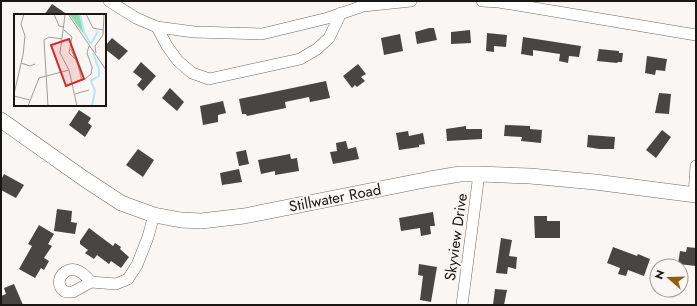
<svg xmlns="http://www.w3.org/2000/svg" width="697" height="306" font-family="Jost,sans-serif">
	<rect width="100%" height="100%" fill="#f9f6f3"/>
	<g fill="#484544">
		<polygon points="52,4 68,15 44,15"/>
		<polygon points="429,28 434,28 437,40 417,44 415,32"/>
		<polygon points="470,30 471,43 451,44 451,32"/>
		<polygon points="487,33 507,35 506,47 494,46 494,52 486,51"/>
		<polygon points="400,34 403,51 384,55 381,38"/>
		<polygon points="523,37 581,46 579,57 569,56 568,63 559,61 560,54 533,50 533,56 521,54"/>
		<polygon points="112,38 128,51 119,60 105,49 105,46"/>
		<polygon points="599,49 619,51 619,53 623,53 622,62 618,62 617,63 597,61"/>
		<polygon points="647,56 667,59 665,71 656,70 655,75 645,73"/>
		<polygon points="141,62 156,76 143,91 137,85 142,79 133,72"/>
		<polygon points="358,64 366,74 361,77 365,81 357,87 355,85 352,88 343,76"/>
		<polygon points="326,81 330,98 310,102 309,97 285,102 286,108 247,116 246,114 242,114 239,99"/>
		<polygon points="170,88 184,102 177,111 162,98"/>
		<polygon points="659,93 671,94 669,114 655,113"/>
		<polygon points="223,101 226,113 218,115 218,122 203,125 200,106"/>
		<polygon points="79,110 91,118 88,123 92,126 85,137 69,125"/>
		<polygon points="505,125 530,126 530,129 542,130 541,143 521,141 522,137 504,136"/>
		<polygon points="466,126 466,129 482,129 482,139 447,141 446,129"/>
		<polygon points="662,130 671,137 656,158 646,150"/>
		<polygon points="408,131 409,136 423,133 425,144 419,145 419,147 399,150 396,133"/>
		<polygon points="588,135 615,137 614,149 599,149 587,147"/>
		<polygon points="346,141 348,149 356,147 359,159 333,164 330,152 337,151 336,143"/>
		<polygon points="138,149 154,160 143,177 126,165"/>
		<polygon points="246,150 249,164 239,166 236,152"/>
		<polygon points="290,154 291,159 297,158 299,171 275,175 275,171 261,174 258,160"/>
		<polygon points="239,169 242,182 222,185 220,173"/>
		<polygon points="4,174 24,185 16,198 1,190 1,180"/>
		<polygon points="57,209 72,211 71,222 77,223 75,234 54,231"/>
		<polygon points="433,212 435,226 430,226 431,234 421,236 420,228 401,231 399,218"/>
		<polygon points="534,216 547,216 547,221 560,221 560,238 535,238"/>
		<polygon points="39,225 54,234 48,244 52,246 44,258 49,261 44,270 41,268 35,278 19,269 32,246 28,244"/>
		<polygon points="89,228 113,246 115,243 121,247 120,249 129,257 121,268 111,261 109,264 97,255 94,259 85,253 88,250 80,244 80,241"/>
		<polygon points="501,238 512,240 509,256 517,257 516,269 508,267 507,274 496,273"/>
		<polygon points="613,247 637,256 638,254 650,259 644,276 628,270 626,276 618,274 620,268 607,263"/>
		<polygon points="687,247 696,248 696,266 678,264 680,251 686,252"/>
		<polygon points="419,264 437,267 431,302 420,300 423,276 418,275"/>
		<polygon points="14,284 23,305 1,305 1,296 6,294 4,288"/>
		<polygon points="495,289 507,290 504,305 493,305"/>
	</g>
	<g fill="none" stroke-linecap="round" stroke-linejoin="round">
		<defs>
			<g id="street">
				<polyline points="109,1 136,18 157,27 194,32 262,34 328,18 363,6 411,1"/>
				<polyline points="482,1 499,2 696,35"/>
				<polyline points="157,27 167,46 178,61 192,73 209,79 300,59 317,49 329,38 341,13"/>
				<polyline points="694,195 696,166"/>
				<path d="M91,282c-4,-5 -9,-10 -15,-12 -10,-3 -21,8 -15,18 1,2 3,3 5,4h7l18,-10 25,2 12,-5 9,-14 11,-28 6,-22"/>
				<polyline points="462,305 479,174"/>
			</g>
			<polyline id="secondary" points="1,120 83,178 121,203 154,215 181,220 201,221 244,216 430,179 460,174 479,174 530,176 595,182 696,195"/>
		</defs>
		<use href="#street" stroke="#6e6b68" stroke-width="12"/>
		<use href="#secondary" stroke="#6e6b68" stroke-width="16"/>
		<use href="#street" stroke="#fff" stroke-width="11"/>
		<use href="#secondary" stroke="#fff" stroke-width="15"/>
	</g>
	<g text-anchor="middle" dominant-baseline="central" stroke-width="4" stroke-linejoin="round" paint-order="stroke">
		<g font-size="15" fill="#181716" stroke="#f9f6f3">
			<text transform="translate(335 198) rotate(-11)">Stillwater Road</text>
			<text transform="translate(456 237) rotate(-82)">Skyview Drive</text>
		</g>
	</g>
	<g transform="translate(14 14)">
		<rect width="92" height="92" fill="#f9f6f3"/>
		<path d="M55,0h11l3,17 8,13z" fill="#8bdaaf"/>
		<path fill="none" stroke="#b2e7ff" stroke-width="2" d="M66,0l4,18 6,11M77,30l7,-13M78,92l3,-15 -4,-10 8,-5v-6l-6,-17"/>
		<path fill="none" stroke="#9f9d9b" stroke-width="1" d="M40,0l5,12 4,1M54,0l38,56M72,0l7,14 10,2M51,1l-5,38 9,17 8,36M50,16l8,7 -3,16 6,6M30,26l4,66M30,26l5,-3 13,2M57,35l7,16 4,16M82,39l-1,-7 8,-11 1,-21M7,49l9,3 5,-2M58,69l13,-4 6,-5 1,-7 -5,-14 2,-7M0,80l9,-39 2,-19 -4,-12 3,-10M61,80l14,-4M0,82l16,4M14,92l11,-28 30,-8"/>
		<path fill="#d62828" fill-opacity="0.15" stroke="#d62828" stroke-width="2" d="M55,25l15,40 -18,7 -15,-41z"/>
		<rect width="92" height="92" fill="none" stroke="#181716" stroke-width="2"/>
	</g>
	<rect width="697" height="306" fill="none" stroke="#181716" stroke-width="4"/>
	<g transform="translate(669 278) rotate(290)"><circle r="19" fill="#f9f6f3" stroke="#9f9d9b"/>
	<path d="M0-3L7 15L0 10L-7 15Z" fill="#925c12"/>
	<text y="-6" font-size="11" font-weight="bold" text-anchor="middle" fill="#181716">N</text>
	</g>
</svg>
